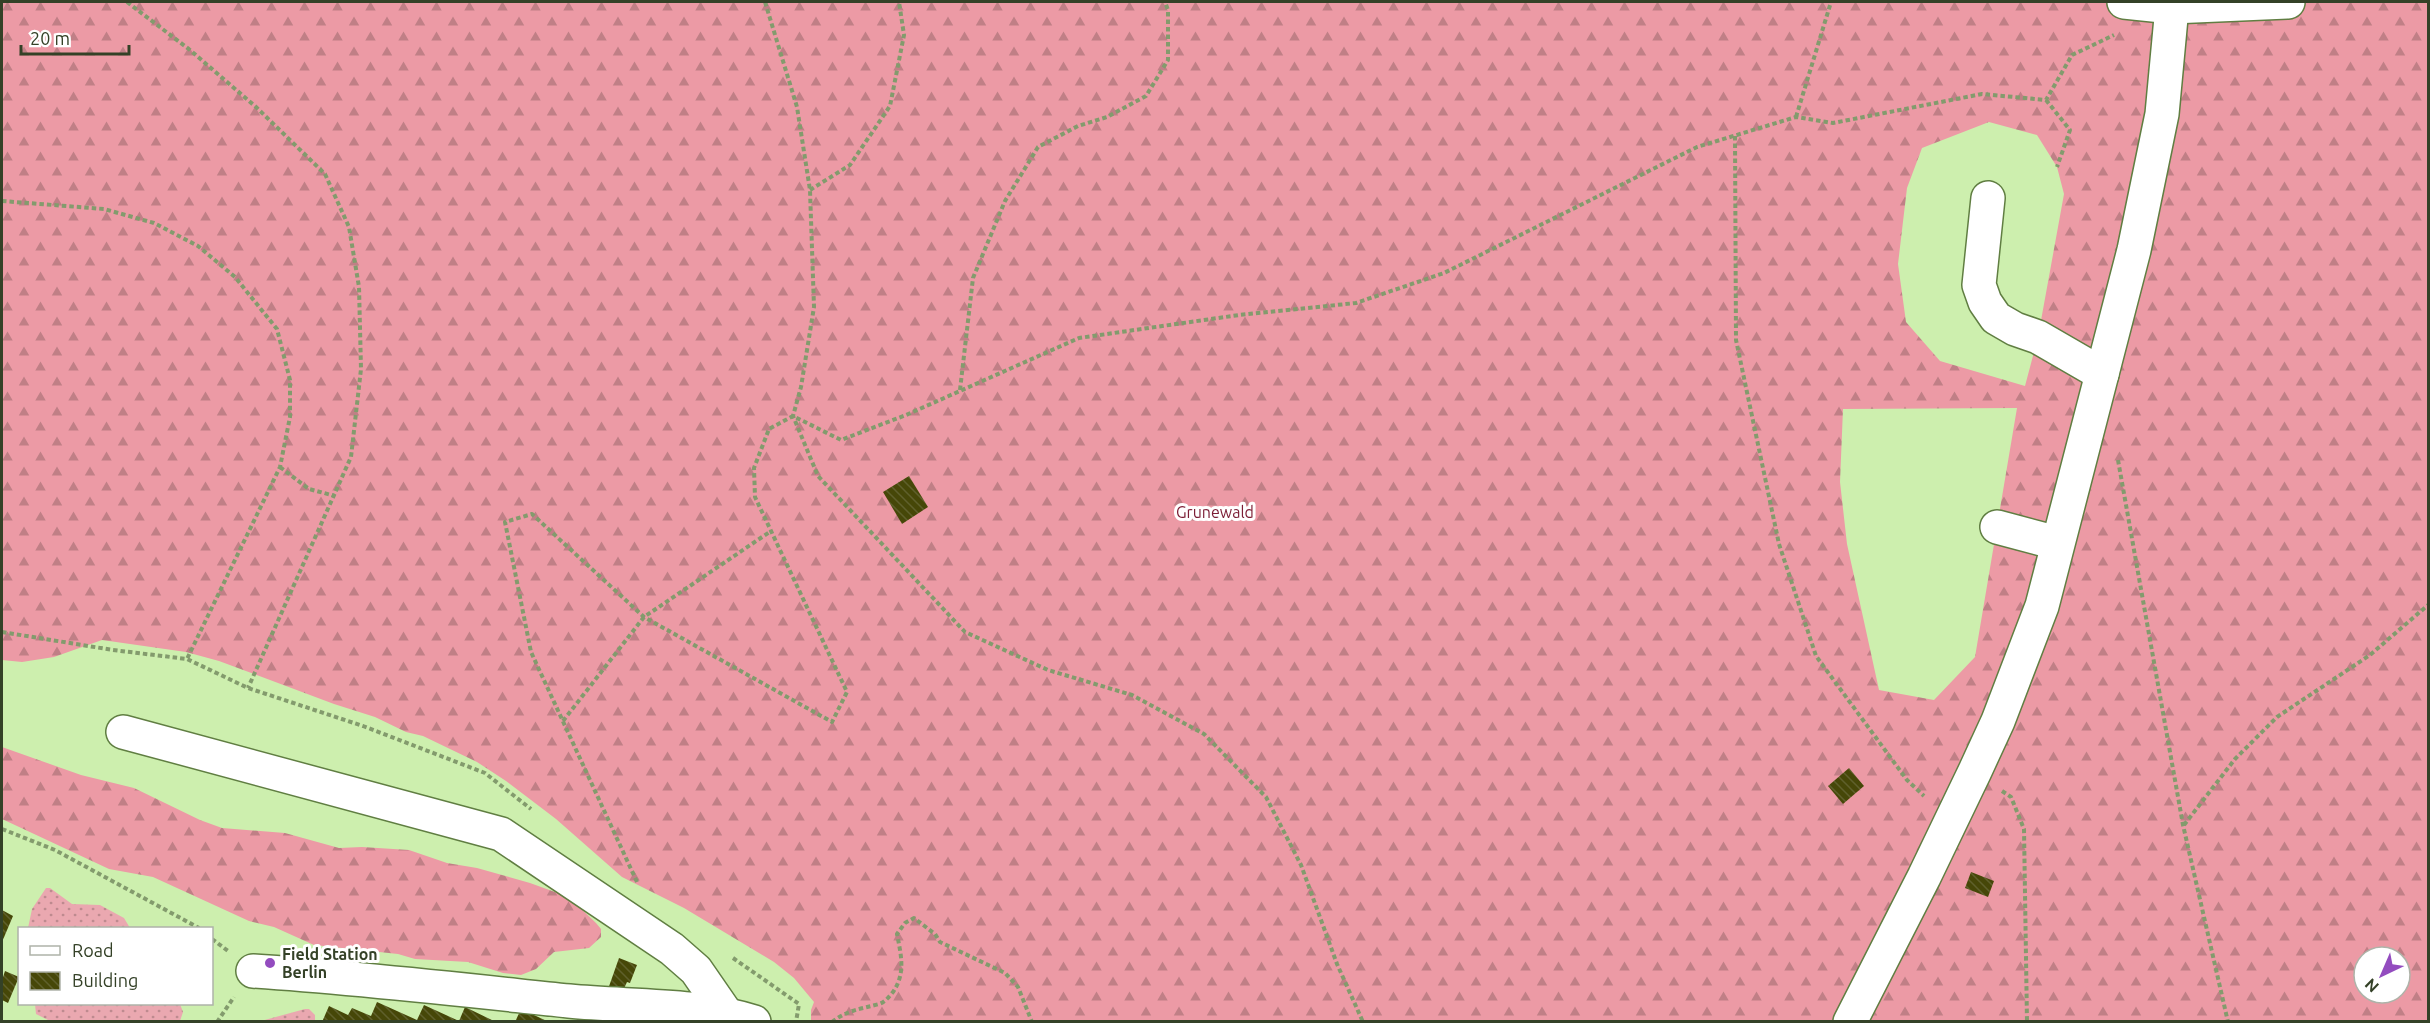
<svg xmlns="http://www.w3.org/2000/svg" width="2430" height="1023" font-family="Ubuntu,sans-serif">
	<defs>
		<pattern id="grass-dots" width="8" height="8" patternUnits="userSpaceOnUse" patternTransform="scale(1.5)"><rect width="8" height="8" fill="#eaa8b0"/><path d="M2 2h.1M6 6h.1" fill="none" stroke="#be8a8f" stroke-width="1.8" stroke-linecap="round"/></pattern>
		<pattern id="forest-firs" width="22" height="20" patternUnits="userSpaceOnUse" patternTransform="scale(1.5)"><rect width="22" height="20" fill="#ec9aa5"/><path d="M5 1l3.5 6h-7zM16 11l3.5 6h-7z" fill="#c07f86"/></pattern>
		<pattern id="building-back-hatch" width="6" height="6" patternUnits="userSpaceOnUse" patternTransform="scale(1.5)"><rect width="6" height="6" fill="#464708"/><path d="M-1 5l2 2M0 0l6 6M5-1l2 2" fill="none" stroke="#5f602c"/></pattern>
	</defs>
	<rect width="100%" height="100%" fill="#cdefae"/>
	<g fill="url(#grass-dots)">
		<polygon points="46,888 50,888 72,904 100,905 124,918 130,928 28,928 32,909"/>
		<polygon points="35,1004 180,1004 183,1012 180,1021 50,1021 36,1014"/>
		<polygon points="305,1009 309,1009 315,1015 315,1021 261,1021"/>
	</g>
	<g fill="url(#forest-firs)" fill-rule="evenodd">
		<path d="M2,2h2426v1019h-1617v-11l3,-8 -20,-24 -20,-16 -90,-54 -62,-31 -66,-58 -50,-38 -29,-19 -54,-26 -17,-4 -31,-15 -41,-13 -115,-43 -33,-9 -84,-12 -48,17 -32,5 -20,-2zM1989,122l48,13 20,32 7,27 -26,143 -13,49 -85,-25 -34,-39 -8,-58 9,-76 15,-40zM2017,408l-42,249 -41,43 -55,-10 -32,-146 -7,-62 3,-73zM2364,957h36v36h-36z"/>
		<polygon points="2,747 81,775 134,788 200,820 222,828 285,833 339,848 362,847 409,850 447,863 477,868 530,883 566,896 573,901 596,923 601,929 601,937 589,948 554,952 536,969 521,975 503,973 468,962 415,959 398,954 314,945 274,927 249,921 153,877 109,869 2,819"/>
	</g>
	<g fill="url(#building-back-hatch)">
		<polygon points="909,476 928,507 902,524 883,492"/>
		<polygon points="1849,768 1864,786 1843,804 1828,786"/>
		<polygon points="1971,872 1994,881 1988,897 1965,888"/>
		<polygon points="2,910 13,916 2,942"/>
		<polygon points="619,958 637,965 630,983 627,982 621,995 607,992"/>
		<polygon points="5,971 19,977 8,1003 2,1000 2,980"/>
		<polygon points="377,1002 417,1020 424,1005 459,1021 465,1007 496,1022 322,1022 329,1006 348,1015 352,1008 371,1016"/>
		<polygon points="521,1009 549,1022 515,1022"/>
	</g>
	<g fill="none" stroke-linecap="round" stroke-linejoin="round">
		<defs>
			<g id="minor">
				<polyline points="2124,2 2172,7 2288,2"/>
				<polyline points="1988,198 1979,285 1985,302 1996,318 2015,329 2038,337 2102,374"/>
				<polyline points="1997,527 2057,543"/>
				<polyline points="123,732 501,834 672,949 696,970 725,1012"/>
				<path d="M253,971c106,7 211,19 316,30 61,6 126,2 185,21"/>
				<polyline points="1850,1022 1924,877 1975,771 1998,721 2042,606 2134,250 2162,114 2172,7"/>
			</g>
		</defs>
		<use href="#minor" stroke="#607e42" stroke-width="36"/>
		<g stroke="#839b6d" stroke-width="4" stroke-dasharray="4.5 3" stroke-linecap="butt">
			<polyline points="127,2 190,50 256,107 325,174 349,227 359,287 361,369 351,457 248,688"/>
			<polyline points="765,2 797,107 810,190 814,307 801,387 793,416 818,476 965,632 1048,670 1132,695 1204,734 1266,797 1301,865 1337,964 1363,1022"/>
			<polyline points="2046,100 2070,130 2057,167"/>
			<polyline points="1796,117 1831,2"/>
			<polyline points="1735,136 1736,340 1779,544 1816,656 1907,780 1924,796"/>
			<polyline points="810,190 850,165 890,106 904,35 899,2"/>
			<polyline points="2,201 104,209 154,223 198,246 235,277 277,329 290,380 290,417 280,467 187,659"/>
			<polyline points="960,390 973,278 1005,201 1038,147 1078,126 1107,117 1146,96 1168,60 1168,10 1165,2"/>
			<polyline points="2118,460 2183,825 2228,1022"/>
			<polyline points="280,467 309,489 335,496"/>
			<polyline points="2,632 113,650 187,659 248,688 363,726 485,773 531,809"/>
			<polyline points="563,721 644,617 771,531"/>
			<polyline points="2002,791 2011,797 2024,829 2027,1022"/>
			<polyline points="2184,825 2235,759 2277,717 2370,655 2428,605"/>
			<polyline points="2,829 55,850 199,928"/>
			<polyline points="637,882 531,652 505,522 532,514 644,617 832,722 847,692 755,497 754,468 769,429 793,416 841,440 906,415 1079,338 1239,315 1356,303 1444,273 1697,147 1796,117 1833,123 1982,94 2046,100 2072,55 2114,35"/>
			<polyline points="212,939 228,951"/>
			<polyline points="733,958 799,1004 796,1022"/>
			<polyline points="217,1022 234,997"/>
			<path d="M832,1022c15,-12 29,-13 47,-18 6,-2 10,-7 14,-12 13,-19 8,-37 4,-58l8,-11 9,-5 21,16 5,8 65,31 13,14 14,35"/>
		</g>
		<use href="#minor" stroke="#fff" stroke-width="33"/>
	</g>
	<circle fill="#934cbf" stroke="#fff" stroke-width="2" cx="270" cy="963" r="6"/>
	<g text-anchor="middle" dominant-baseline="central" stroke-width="6" stroke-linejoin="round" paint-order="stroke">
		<g font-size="16" fill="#7c1d35" stroke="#fff">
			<text x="1215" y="512">Grunewald</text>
		</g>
		<g font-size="16" font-weight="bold" fill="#344127" stroke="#fff" text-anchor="start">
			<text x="282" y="954">Field Station<tspan x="282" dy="18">Berlin</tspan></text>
		</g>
	</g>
	<rect width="2430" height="1023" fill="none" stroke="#344127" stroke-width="6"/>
	<rect x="18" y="927" width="195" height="78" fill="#ffffff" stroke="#aeb3a9" stroke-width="1.5"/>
	<rect x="30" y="946" width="30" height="9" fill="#ffffff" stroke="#aeb3a9" stroke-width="1.5"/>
	<text x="72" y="957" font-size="18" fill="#344127">Road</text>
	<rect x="30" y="972" width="30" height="18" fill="url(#building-back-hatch)" stroke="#aeb3a9" stroke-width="1.5"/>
	<text x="72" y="987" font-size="18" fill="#344127">Building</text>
	<g transform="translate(2382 975) rotate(224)"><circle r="28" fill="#ffffff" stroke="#aeb3a9" stroke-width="1.5"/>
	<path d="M0-4.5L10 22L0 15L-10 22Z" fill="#934cbf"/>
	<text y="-9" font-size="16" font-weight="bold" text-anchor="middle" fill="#344127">N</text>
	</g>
	<path d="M21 45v9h108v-9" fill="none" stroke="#344127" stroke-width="3"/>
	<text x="30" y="45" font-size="18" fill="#344127" stroke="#ffffff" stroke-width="4.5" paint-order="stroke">20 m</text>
</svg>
